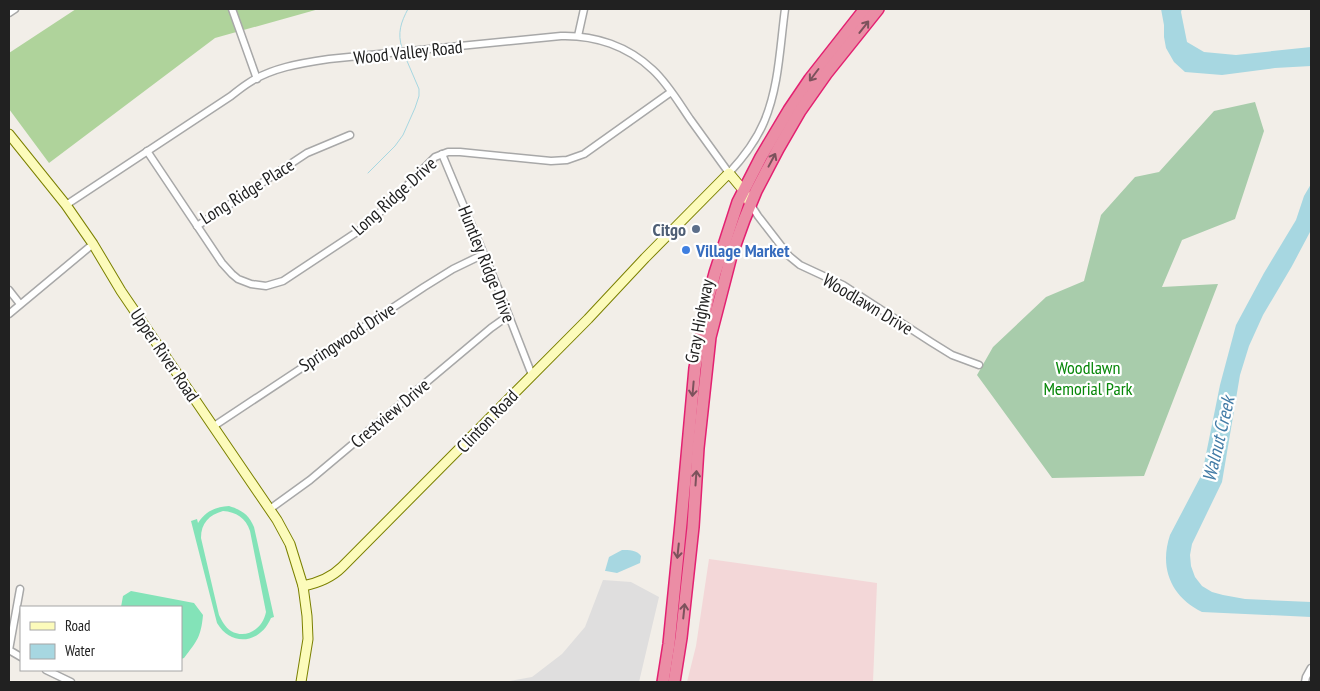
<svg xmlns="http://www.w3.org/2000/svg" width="1320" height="691" font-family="'PT Sans Narrow',sans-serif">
	<rect width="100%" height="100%" fill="#f2eee8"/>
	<polygon fill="#dfdede" points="603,580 631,582 659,597 639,682 504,682 532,677 562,654 585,627"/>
	<polygon fill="#f3d7d8" points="709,559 877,583 873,682 687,682 696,646"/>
	<polygon fill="#afd39b" points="76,9 319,9 215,38 49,163 9,109 9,53"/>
	<polygon fill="#a8ccab" points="1255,102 1264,131 1235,219 1182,240 1162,287 1218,284 1144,476 1052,478 977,375 993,347 1046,297 1084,281 1101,215 1135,177 1159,172 1214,111"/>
	<g fill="#83e3b8" fill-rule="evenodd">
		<path d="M229,506c13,4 20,9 25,21l20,90 -3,1c-11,26 -40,29 -54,5l-26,-102 6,-2 1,4c8,-12 17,-16 31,-17zM223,511c13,1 23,7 27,20l16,81c-3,16 -19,28 -35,19 -6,-4 -9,-10 -12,-16l-18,-77c0,-15 8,-23 22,-27z"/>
		<path d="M131,591l63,12 9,12c-2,22 -6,26 -19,43l-3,1v-52h-60l2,-11z"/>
	</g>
	<g fill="#a7d7e1">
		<polygon points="1161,9 1182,9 1181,12 1187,42 1204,52 1236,55 1311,47 1311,66 1275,68 1222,75 1185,72 1174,62 1166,48 1164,37 1164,25"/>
		<path d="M1311,184v42l-1,6 -18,34 -29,49 -14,31 -9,29 -18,107 -30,62 -2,11 1,11 4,11 7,9 10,6 11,3 22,4 66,3v15l-109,-5c-31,-15 -43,-44 -32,-77l32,-61 18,-89 16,-60 28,-52 32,-53 8,-24z"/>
		<path d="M622,550c7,0 15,0 19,6l-1,7 -23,10 -11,-2h-1l4,-14z"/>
	</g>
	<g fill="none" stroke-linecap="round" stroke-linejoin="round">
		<g stroke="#a7d7e1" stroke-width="1">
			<path d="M402,48c-5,-15 -1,-26 6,-39"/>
			<polyline points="368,173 395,146 403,135 415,108 419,96 419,89 404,54"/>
		</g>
		<defs>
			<g id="street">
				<polyline points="232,9 257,79"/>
				<polyline points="9,13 15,9"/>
				<polyline points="578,36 584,9"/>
				<polyline points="147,151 222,263 232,274 238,279 251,284 266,286 283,281 360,230 387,206 435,157 448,152 460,152 551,161 567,160 584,154 671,92"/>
				<polyline points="442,154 498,288 532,375"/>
				<path d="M66,205l165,-109c5,-4 10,-8 16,-12 23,-16 54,-21 82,-25l232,-23c34,-1 67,10 92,34 15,14 26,33 37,49 13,18 26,36 39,54 14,-15 27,-32 35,-51 15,-35 16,-76 21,-113"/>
				<polyline points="751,205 758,216 789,256 800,265 843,285 931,342 952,355 979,365"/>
				<polyline points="197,226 307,153 350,135"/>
				<polyline points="9,290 20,304"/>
				<polyline points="9,314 93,244"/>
				<polyline points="214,426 424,287 453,269 484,254"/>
				<polyline points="270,509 310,480 491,328 508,316"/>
				<polyline points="20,589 9,650 21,657"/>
				<polyline points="46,670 71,682"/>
				<polyline points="1305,682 1306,677 1311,668"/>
			</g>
			<g id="secondary">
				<polyline points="9,134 66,205 93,244 121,291 277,520 290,544 303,586 307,616 308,639 301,682"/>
				<path d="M303,586c15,-3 28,-8 39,-19l246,-248 57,-61 84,-85 15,18 6,13"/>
			</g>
			<g id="highway">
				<polyline points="663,682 669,644 681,523 695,368 708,299 715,273 738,202 761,157 789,110 810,79 865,9"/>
				<polyline points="674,682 681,638 693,527 698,448 710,337 731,256 744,220 756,191 778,149 800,111 826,74 878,9"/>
			</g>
		</defs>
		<use href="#street" stroke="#a8a8a8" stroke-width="9"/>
		<use href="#secondary" stroke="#7b8000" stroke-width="11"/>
		<use href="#highway" stroke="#e32171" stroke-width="14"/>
		<use href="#street" stroke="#fff" stroke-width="6"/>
		<use href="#secondary" stroke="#fcfbbb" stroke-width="9"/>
		<use href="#highway" stroke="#eb8da5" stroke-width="11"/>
	</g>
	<defs><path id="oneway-shaft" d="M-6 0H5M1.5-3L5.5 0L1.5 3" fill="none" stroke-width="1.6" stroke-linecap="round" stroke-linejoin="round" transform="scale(1.25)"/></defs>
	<g stroke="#7c525c">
		<use href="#oneway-shaft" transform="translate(864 27) rotate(-52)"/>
		<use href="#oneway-shaft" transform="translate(814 75) rotate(127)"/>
		<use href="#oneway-shaft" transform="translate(772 160) rotate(-62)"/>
		<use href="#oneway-shaft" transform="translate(693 389) rotate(95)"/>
		<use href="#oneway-shaft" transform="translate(696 478) rotate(-86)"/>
		<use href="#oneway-shaft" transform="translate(678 551) rotate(96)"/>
		<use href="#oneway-shaft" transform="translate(684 611) rotate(-84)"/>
	</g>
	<circle fill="#5c6f8a" stroke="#fff" stroke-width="2" cx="696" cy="229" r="5"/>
	<circle fill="#3f7fe0" stroke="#fff" stroke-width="2" cx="686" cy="250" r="5"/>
	<g text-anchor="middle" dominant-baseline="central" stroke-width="4.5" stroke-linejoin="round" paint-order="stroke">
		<g font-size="18" fill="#212121" stroke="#fff">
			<text transform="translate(408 52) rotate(-6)">Wood Valley Road</text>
			<text transform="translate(247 191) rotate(-32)">Long Ridge Place</text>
			<text transform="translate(394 196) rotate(-42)">Long Ridge Drive</text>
			<text transform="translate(487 264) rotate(68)">Huntley Ridge Drive</text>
			<text transform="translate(868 304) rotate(31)">Woodlawn Drive</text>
			<text transform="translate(699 321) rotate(-79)">Gray Highway</text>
			<text transform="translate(347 337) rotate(-33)">Springwood Drive</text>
			<text transform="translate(165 355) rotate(56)">Upper River Road</text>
			<text transform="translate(390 413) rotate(-40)">Crestview Drive</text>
			<text transform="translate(487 421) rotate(-46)">Clinton Road</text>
		</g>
		<g font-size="18" font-weight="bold" fill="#4e5e75" stroke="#fff" text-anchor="end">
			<text x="686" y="229">Citgo</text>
		</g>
		<g font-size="18" font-weight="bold" fill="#366cbe" stroke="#fff" text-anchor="start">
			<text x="696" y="250">Village Market</text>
		</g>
		<g font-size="18" fill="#078709" stroke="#fff">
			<text x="1088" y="367">Woodlawn<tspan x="1088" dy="21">Memorial Park</tspan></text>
		</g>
		<g font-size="19" font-style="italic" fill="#427ba6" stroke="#fff">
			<text transform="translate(1218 439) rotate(-77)">Walnut Creek</text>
		</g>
	</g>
	<rect width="1320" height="691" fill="none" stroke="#212121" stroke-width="20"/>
	<rect x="20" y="606" width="162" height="65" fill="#ffffff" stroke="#a6a6a6"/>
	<rect x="30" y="622" width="25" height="8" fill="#fcfbbb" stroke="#a6a6a6"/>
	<text x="65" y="631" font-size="15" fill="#212121">Road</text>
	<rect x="30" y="644" width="25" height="15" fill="#a7d7e1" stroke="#a6a6a6"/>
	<text x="65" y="656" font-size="15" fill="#212121">Water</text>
</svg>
